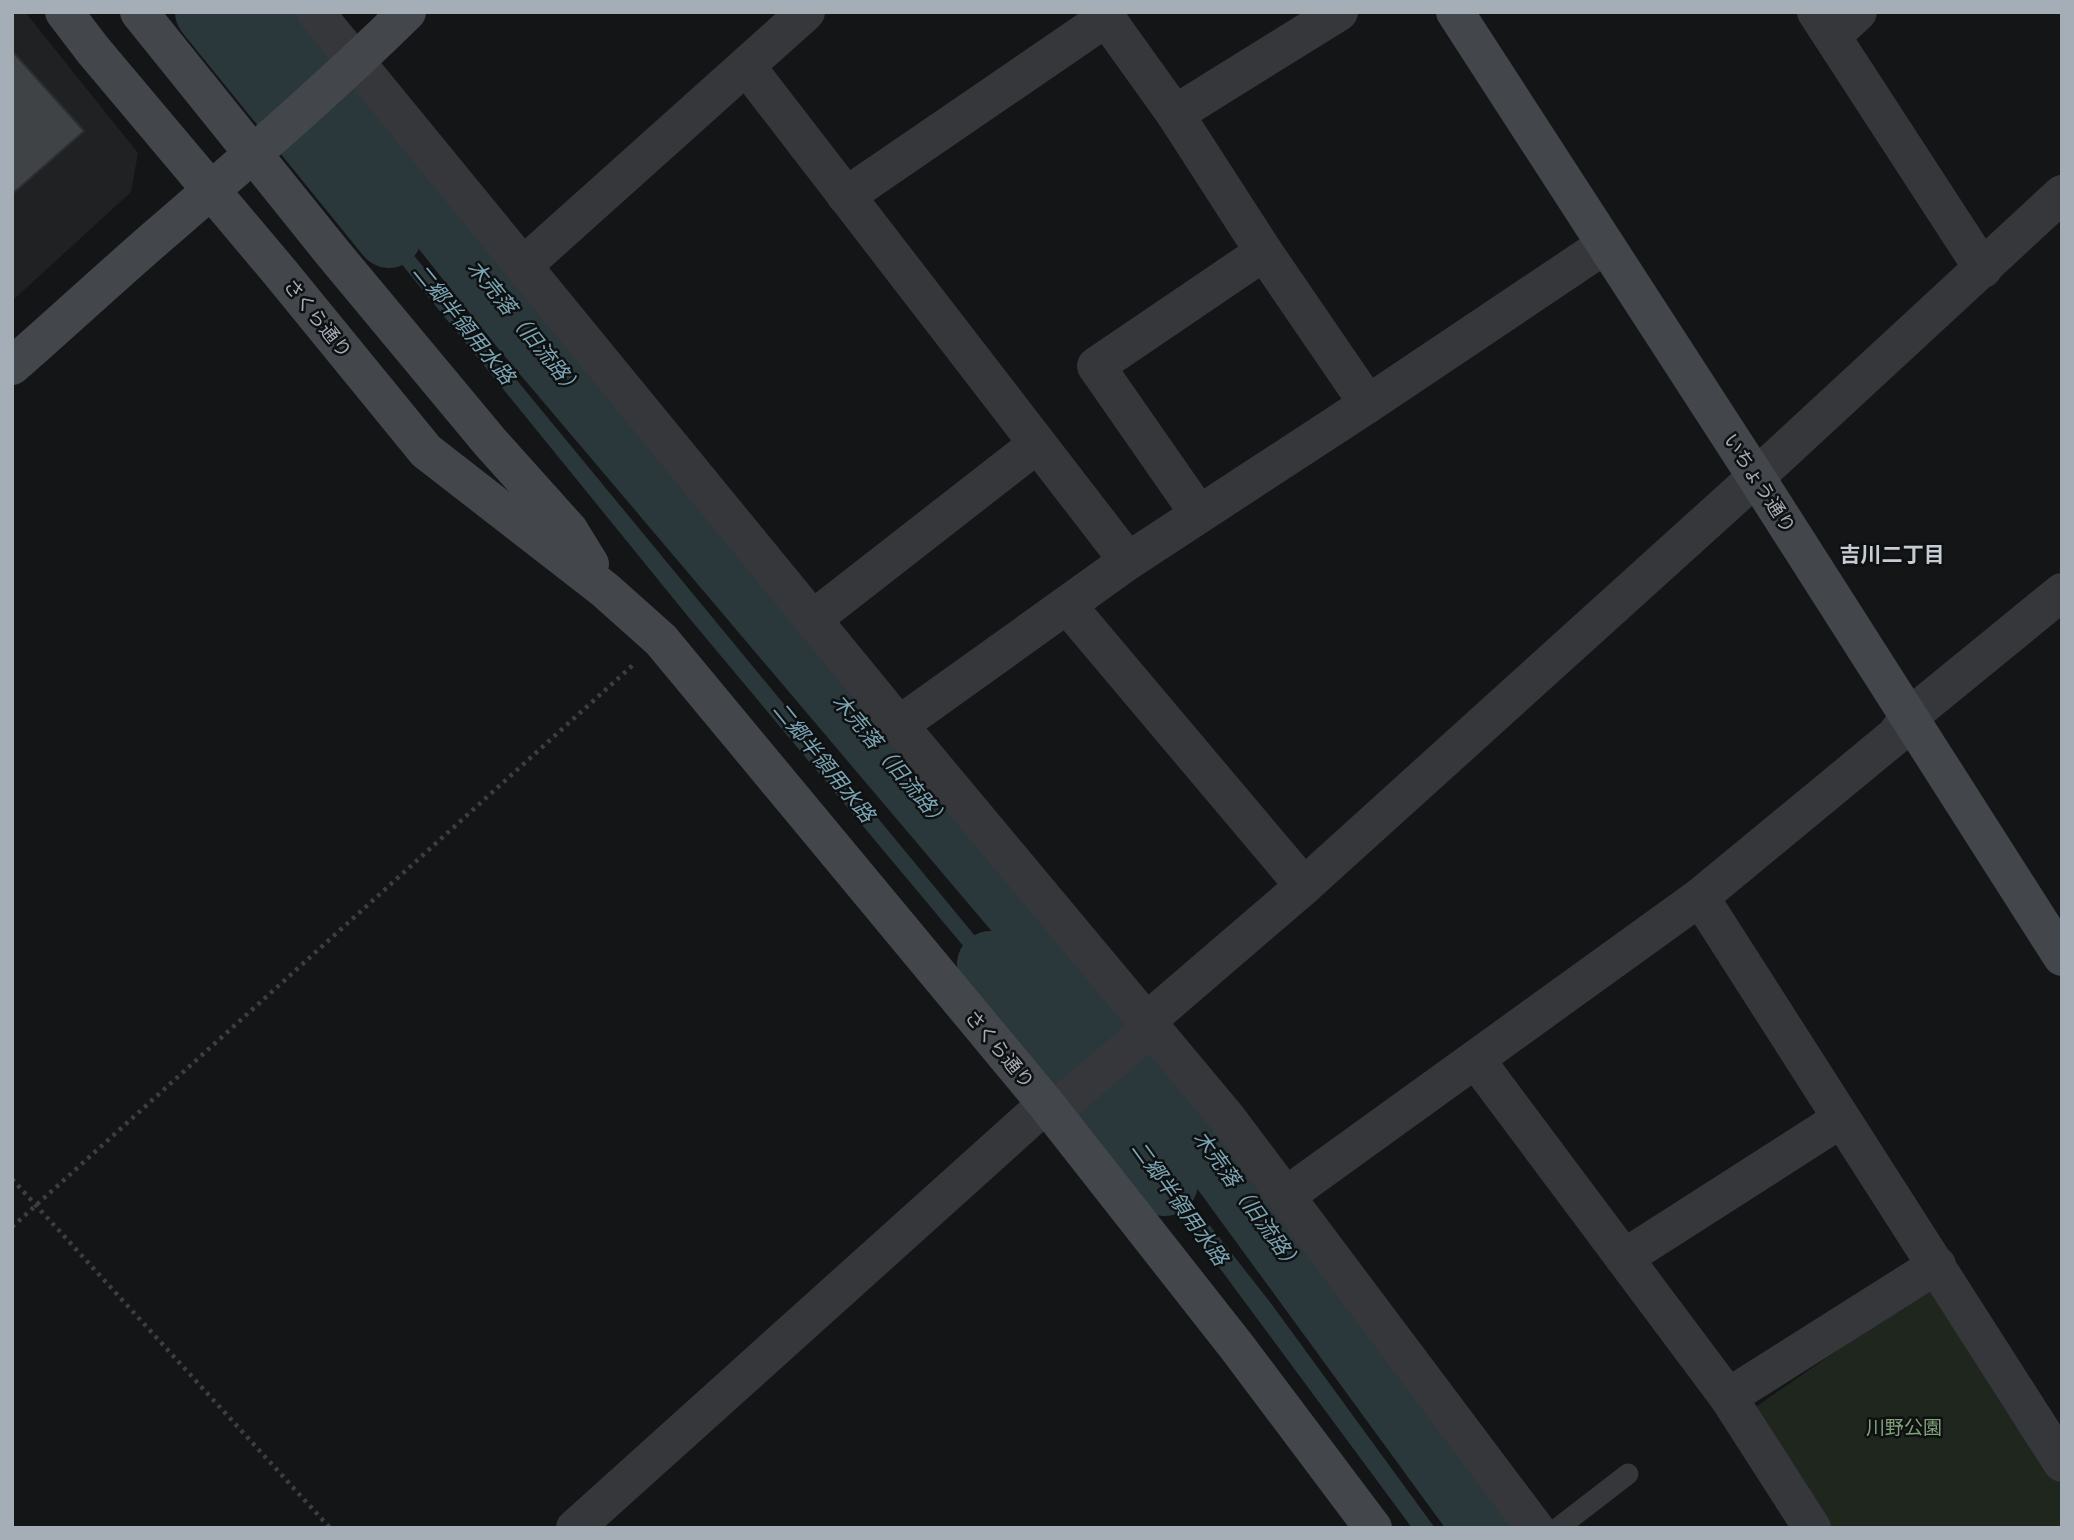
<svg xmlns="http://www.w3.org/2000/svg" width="2074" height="1540" font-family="'Public Sans','Noto Sans JP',sans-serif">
	<rect width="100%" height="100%" fill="#141516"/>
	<polygon fill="#202123" points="12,12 25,12 138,153 131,192 12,301"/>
	<g fill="#1e261e">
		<polygon points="178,12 296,12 315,36 245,94"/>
		<polygon points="1932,1285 2062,1485 2062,1528 1832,1528 1754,1408"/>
	</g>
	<g fill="#2a373b">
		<polygon points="198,12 217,12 269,77 259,85"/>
		<polygon points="336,161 1051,1028 1041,1039 690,619 326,171"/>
		<polygon points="1115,1105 1270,1302 1435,1528 1412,1528 1105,1113"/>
	</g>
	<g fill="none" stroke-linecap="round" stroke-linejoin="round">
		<g stroke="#2a373b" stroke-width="66">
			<polyline points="208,12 389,235"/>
			<polyline points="272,12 524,328 1144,1060 1486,1528"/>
			<polyline points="990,964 1111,1111 1165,1183"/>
		</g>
	</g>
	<polygon fill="#404346" stroke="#2e2f32" stroke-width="2" points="12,51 84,131 12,194"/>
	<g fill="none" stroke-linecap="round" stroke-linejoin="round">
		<g stroke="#3b3f42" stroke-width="4.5" stroke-dasharray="3.5 5" stroke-linecap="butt">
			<polyline points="12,1179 330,1528"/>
			<polyline points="12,1227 634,664"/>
		</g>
		<polyline stroke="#35373b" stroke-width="21" points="1558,1528 1628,1474"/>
		<g stroke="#35373b" stroke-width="38">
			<polyline points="315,12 899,725 1227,1118 1535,1528"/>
			<polyline points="1102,12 1175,114 1264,252 1368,404"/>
			<polyline points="1816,12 1983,269"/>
			<polyline points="1832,36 1858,12"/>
			<polyline points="747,67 1128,561"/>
			<polyline points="1175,114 1339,12"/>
			<polyline points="846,196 1106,18"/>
			<polyline points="524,265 806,12"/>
			<polyline points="1199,514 1096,366 1264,252"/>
			<polyline points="1067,605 1304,886"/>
			<polyline points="813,619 1036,445"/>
			<polyline points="899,725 1128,561 1368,404 1605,245"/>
			<polyline points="1700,897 2062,1463"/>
			<polyline points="1147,1021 1304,886 1756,477 2062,194"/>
			<polyline points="1476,1060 1728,1397 1812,1528"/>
			<polyline points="1052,1112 1153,1027"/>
			<polyline points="1287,1195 1700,897 1895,736 1909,717 2062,592"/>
			<polyline points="1624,1258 1841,1119"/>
			<polyline points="1728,1397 1937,1265"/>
			<polyline points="575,1528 1046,1104"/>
		</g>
		<g stroke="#43474b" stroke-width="38">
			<polyline points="64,12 93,50 279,271 426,451 605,590 661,640 1046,1104 1237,1347 1373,1528"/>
			<polyline points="139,12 332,252 490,442 569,530 590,564"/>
			<polyline points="1455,12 1756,477 2062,957"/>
			<path d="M12,366c54,-47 106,-96 160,-142 80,-69 160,-138 235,-212"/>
		</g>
	</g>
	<g text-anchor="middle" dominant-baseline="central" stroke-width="5" stroke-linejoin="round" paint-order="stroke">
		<g font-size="19" fill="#a5aeb7" stroke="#0f1011">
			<text transform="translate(318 318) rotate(51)">さくら通り</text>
			<text transform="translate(1760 483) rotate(57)">いちょう通り</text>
			<text transform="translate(1000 1049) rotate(50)">さくら通り</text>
		</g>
		<g font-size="19" fill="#81a37b" stroke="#0f1011">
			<text x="1904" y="1427">川野公園</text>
		</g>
		<g font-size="21" font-style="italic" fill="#7aa5b4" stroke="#0f1011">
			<text transform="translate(464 324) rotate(51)">二郷半領用水路</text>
			<text transform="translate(525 328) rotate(51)">木売落（旧流路）</text>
			<text transform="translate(891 761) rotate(50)">木売落（旧流路）</text>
			<text transform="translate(824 762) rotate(51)">二郷半領用水路</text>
			<text transform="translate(1248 1201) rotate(54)">木売落（旧流路）</text>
			<text transform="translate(1180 1203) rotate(54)">二郷半領用水路</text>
		</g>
		<g font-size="21" font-weight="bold" fill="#c6ccd3" stroke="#0f1011">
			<text x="1892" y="554">吉川二丁目</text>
		</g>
	</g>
	<rect width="2074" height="1540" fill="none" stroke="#a5aeb7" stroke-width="28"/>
</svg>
